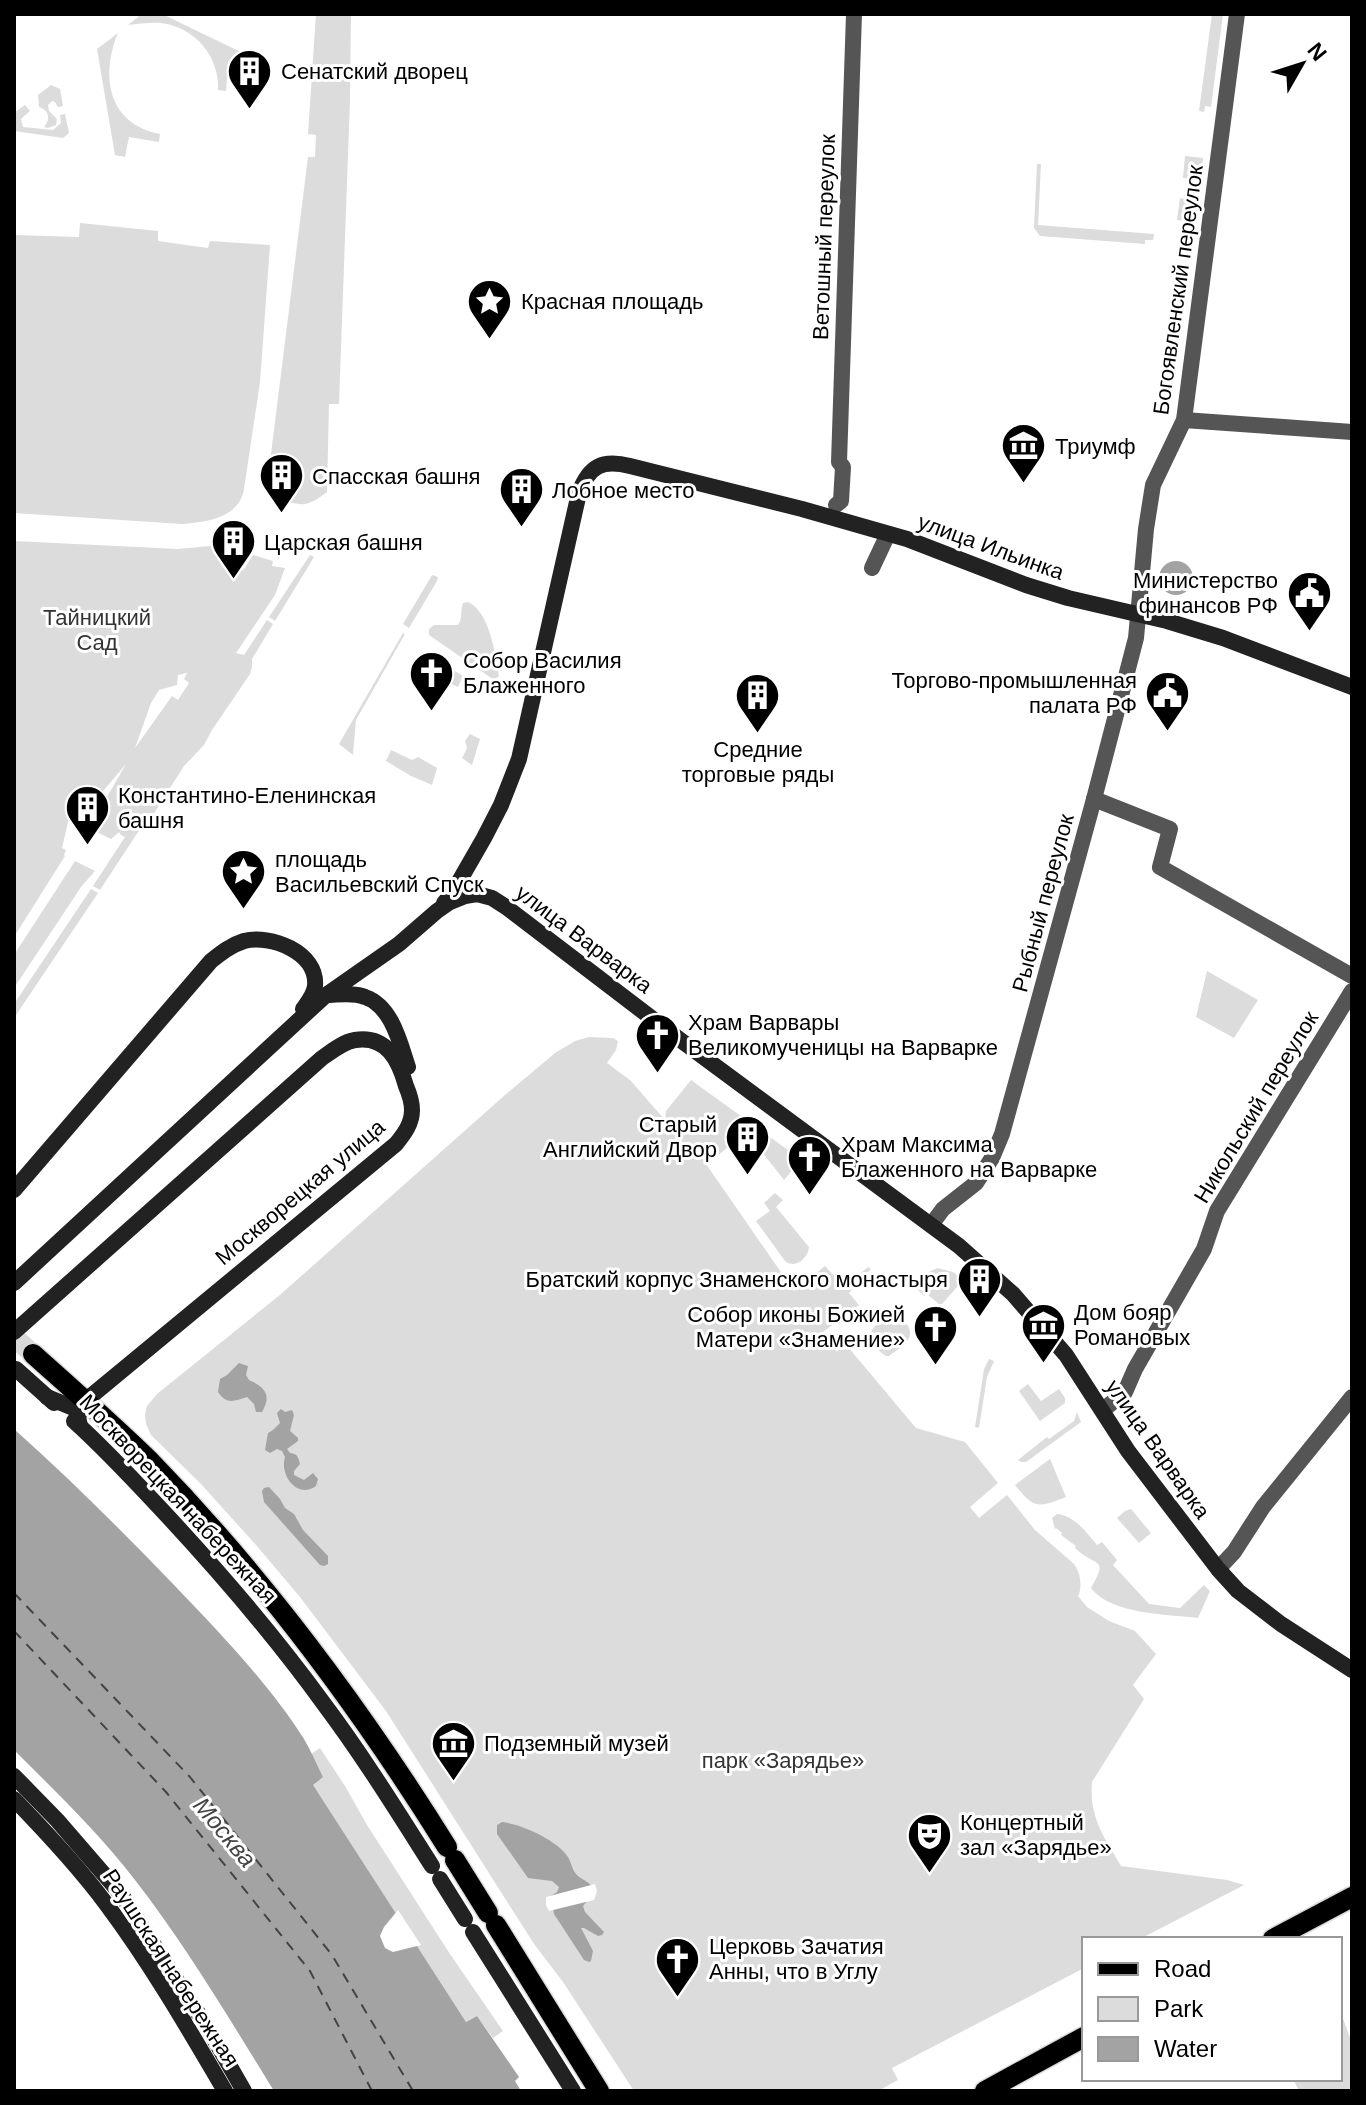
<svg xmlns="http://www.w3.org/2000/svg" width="1366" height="2105" font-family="Helvetica,sans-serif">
	<rect width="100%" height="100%" fill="#fff"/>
	<g fill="#dcdcdc" fill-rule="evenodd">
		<path d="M142,14h20l85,41v7l-19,-1 -2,30 -8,-1c2,-33 -23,-63 -57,-67 -11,-1 -22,1 -33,2z"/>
		<path d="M316,14h35l-1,86 -11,304h-10l-2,88c-15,11 -20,15 -38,10l1,-8h-24l42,-337h7l1,-22 -8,-1z"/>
		<polygon points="1212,14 1223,14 1211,107 1205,106 1204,112 1199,111"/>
		<path d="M118,33c-18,43 -10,91 42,101l-1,8 -30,-5 -4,20 -10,-2 -18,-106z"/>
		<path d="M51,85l9,4 3,17 -5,1 -3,-5 -3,-1 -4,4 1,6 8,8 -1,6 -8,3 -4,-1c7,-8 5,-17 -5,-20l-1,-12z"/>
		<polygon points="25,105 30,111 21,119 23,127 53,130 61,123 60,115 65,114 69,133 63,138 14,131 14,113"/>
		<polygon points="1185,156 1203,158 1201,180 1183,178"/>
		<polygon points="1037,164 1041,164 1038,225 1154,234 1153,240 1145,240 1145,244 1040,236 1034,228"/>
		<polygon points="1180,198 1198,201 1195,222 1177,220"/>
		<path d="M80,223l78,8v10l50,7 2,-7 60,4 -10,137 -16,107c-5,29 -37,33 -62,35l-168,-11v-278l65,2z"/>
		<path d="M250,526l-1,8h5l-6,12 -5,25 10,-16 20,6 -1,5 13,2 -10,27 -39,58 8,2 23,-35 6,4 -21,35v8l-2,7 -38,56 -8,15 -20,21 -38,60 -8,6 -38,58 -7,-4 32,-49 -4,-2 -2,-3 -8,7 -22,-11 37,-64 -38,45 -8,14 -11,-5 -7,30 4,2 -2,5 1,1 -51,81v-396l164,8 32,-3zM187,673l-3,6 5,4 -11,17 -6,-4 -37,52 16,-45 8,-13 18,-5 1,-10z"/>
		<polygon points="310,555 314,557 275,621 269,617"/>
		<polygon points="432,575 438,577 437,581 409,628 403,624"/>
		<path d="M468,602c22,10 27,52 31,74l-5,4 -65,-45v-6l5,-4h24c5,-6 2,-15 5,-22z"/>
		<polygon points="403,633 405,634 356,720 353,755 339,744"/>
		<polygon points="429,655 463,676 458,687 449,683 447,677 438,673 430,676 421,669"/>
		<polygon points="470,734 480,739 472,765 462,758 467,748 465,741"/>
		<polygon points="391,750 412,760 418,757 437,768 432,785 411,776 386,761"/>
		<polygon points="75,861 95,871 81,887 14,988 14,955"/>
		<polygon points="91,889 98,893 14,1018 14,1004"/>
		<polygon points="1207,971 1258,1000 1234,1038 1196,1017"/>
		<path d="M589,1037l24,1 5,3 -2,9 -9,13 23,17 35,40 1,-9 25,-31 108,78 -5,6 1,3 -11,13 -37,-47 -41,31 88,127 31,-25 19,21 24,-20 3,2 -22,24 10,12 -36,27 14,20 5,-6 6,1 68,81 49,14 33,41 -28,24 9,11 28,-23 28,35 39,34c6,8 9,23 4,32l9,11 22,14 26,10 21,23 -23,31 11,14 -52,83c-3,35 12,55 29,84l106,14 17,5 -104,54h-56v29l-192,100 6,12 -20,11h-244l-71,-109 -29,-38 -148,-233 -86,-114 -44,-52 -55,-61 -50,-49 -5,-11 -1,-10 2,-8 10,-12 124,-100 224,-199 50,-42 20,-12z"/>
		<path d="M775,1193l8,7 -7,7 33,40c-1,12 -14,22 -24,14l-29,-40 14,-10 -6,-8z"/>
		<polygon points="937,1268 953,1272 963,1280 942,1304 939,1304 927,1294 924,1296 916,1288 915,1285 925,1274"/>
		<path d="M893,1313c7,3 11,7 15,13 8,14 -9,22 -19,30h-3c-13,-9 -23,-19 -9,-32 6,-6 9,-9 16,-11z"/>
		<polygon points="989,1359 994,1361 987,1377 979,1428 975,1427 984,1369"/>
		<polygon points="1028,1384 1041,1401 1059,1389 1065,1398 1065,1403 1040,1421 1019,1391"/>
		<polygon points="1077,1412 1081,1422 1026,1462 1021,1462 1018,1460 1047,1437 1049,1439 1074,1421"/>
		<path d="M1050,1459l16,38c-28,11 -32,12 -51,-12z"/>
		<polygon points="1131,1509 1151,1533 1139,1543 1117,1518 1125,1511"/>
		<path d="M1057,1514c18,2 29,18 40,31l5,-3 15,18 -4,5 36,39 31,4 24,-23 6,6 -12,27c-32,-4 -86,-3 -107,-30 18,-32 5,-20 -16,-40l1,-2 -15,-11 1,-2 -6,-5 -1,1 -3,-11z"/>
		<polygon points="320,1748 345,1786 367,1825 450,1954 503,2031 493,2038 477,2016 466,2022 312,1784 323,1777 311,1754"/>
		<polygon points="1341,2013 1352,2043 1352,2091 1299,2091 1293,2079 1340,2079"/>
	</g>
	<g fill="#a3a3a3">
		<circle cx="1176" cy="578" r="17"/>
		<path d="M239,1363l9,3 -2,9 3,5c16,7 23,15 13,32h-6l-2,-8 -7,-7c-13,4 -20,8 -29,-5l2,-13 7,-4z"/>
		<path d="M281,1409l4,3 7,-2 2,5 -4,16 8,7v3l-11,8 3,4c8,1 8,4 10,11l-6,7v4l10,5 9,-7 5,6 -2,7c-18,14 -37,-11 -31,-29l-3,-6 -5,-2 -7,4 -5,-3 3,-17 5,-3 7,-7 -3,-10z"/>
		<path d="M14,1429c56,50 109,103 161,157 44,46 95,99 129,153 7,12 13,26 19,38l-10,8 153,237 11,-6 42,61 -4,4 6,10h-247c-44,-71 -87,-144 -139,-211 -36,-47 -79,-88 -121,-130z"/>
		<polygon points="269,1487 280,1499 285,1508 294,1514 303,1530 328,1556 328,1564 324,1566 320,1565 264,1502 262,1491 264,1488"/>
		<path d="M502,1822c19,2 55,18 66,35 3,5 4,12 8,17 5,6 17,8 17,17 0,6 -7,11 -10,15l2,6 19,20 -2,3 -4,1 -14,-8h-3l12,23 -2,10 -2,1 -5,-2 -30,-46 -3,-18 6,-4 2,-5 -7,-6 -24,-3 -31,-44v-9z"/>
	</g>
	<g fill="#fff">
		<polygon points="595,1884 597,1891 594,1900 549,1911 546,1905 546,1897"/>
		<polygon points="398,1910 421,1945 393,1952 385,1948 380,1936 384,1927"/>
	</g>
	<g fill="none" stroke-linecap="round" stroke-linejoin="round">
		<g stroke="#444" stroke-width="2" stroke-dasharray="10 8" stroke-linecap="butt">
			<polyline points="14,1593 190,1777 332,1955 413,2091"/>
			<polyline points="14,1631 166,1792 310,1971 372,2091"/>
		</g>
		<polyline stroke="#d9d9d9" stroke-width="20" stroke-dasharray="20 10" stroke-linecap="butt" points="14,1337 33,1354"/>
		<defs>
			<g id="primary">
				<path d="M33,1354c39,35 79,70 117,107 114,117 211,248 297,386"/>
				<polyline points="455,1860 488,1913"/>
				<polyline points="496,1925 599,2091"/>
				<polyline points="1273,1939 1352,1897"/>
				<polyline points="985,2091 1084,2037"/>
			</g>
		</defs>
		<use href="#primary" stroke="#dbdbdb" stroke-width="23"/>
		<g stroke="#555" stroke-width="16">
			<polyline points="1184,420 1352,432"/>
			<polyline points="836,505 841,501 843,467 839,462 854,14"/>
			<polyline points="872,568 888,534"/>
			<polyline points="1094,799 1170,829 1160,867 1352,976"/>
			<polyline points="931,1225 943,1209 976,1183 992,1158 1002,1134 1094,799 1136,638 1146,529 1153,485 1184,420 1237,14"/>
			<polyline points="1103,1410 1125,1392 1135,1369 1204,1249 1217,1211 1352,991"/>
			<polyline points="1218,1569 1234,1552 1263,1507 1352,1397"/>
		</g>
		<g stroke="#222" stroke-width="16">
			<path d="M444,903l9,-11 31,-54 17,-33 18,-46 60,-266c10,-27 23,-34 51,-27l172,43 105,30 119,46 42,13 99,23 56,17 129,49"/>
			<path d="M326,995c12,0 27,-3 39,2 27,9 35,46 43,70"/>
			<path d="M14,1190l197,-229c10,-8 20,-16 33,-20 26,-7 74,11 71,45 -1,9 -7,16 -12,23"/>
			<polyline points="14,1283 326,995 399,944 437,911 450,902 465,896 477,894 492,898 506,907 679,1039 959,1246 1013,1294 1066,1355 1128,1451 1218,1569 1238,1591 1281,1624 1352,1670"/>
			<path d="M14,1332l308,-274c10,-7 21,-16 33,-18 32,-5 44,21 51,46 3,7 6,16 6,24 0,14 -8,24 -16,34l-311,257 -7,16 2,9"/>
			<polyline points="16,1369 54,1403"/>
			<polyline points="47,1397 76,1409 91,1408"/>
			<path d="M74,1421c30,27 58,57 86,87 58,62 114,127 164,196 39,52 73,107 108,162"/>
			<polyline points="14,1776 57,1820 121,1894 209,2030 244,2091"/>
			<path d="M14,1799c33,34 65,68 93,106 44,59 81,123 118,186"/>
			<polyline points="440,1879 465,1919"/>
			<polyline points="473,1932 573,2091"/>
		</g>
		<use href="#primary" stroke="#000" stroke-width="20"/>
	</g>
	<defs>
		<symbol id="building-pin" viewBox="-11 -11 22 30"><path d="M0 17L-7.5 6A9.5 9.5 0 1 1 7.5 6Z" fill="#000" stroke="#fff"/><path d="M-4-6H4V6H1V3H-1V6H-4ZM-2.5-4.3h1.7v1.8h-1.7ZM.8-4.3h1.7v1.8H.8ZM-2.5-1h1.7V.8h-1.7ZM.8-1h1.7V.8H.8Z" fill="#fff"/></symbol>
		<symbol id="sight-pin" viewBox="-11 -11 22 30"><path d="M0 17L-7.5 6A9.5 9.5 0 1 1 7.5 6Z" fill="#000" stroke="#fff"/><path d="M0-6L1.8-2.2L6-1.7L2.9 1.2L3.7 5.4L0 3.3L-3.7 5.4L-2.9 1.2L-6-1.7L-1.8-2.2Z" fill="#fff"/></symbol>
		<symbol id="museum-pin" viewBox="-11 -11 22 30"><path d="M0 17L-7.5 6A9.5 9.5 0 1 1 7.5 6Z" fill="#000" stroke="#fff"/><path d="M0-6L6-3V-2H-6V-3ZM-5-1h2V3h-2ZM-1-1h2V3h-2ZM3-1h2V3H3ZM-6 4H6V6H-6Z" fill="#fff"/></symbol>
		<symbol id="civic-pin" viewBox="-11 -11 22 30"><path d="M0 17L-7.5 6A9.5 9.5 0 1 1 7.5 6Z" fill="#000" stroke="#fff"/><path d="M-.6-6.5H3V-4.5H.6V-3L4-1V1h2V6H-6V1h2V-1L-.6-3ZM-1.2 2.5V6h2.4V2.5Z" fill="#fff"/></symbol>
		<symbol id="church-pin" viewBox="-11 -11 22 30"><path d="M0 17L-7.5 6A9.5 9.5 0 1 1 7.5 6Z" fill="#000" stroke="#fff"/><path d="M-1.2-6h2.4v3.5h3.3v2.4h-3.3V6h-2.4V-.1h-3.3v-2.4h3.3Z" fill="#fff"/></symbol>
		<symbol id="theatre-pin" viewBox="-11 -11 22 30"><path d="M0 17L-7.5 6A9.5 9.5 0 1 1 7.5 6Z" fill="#000" stroke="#fff"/><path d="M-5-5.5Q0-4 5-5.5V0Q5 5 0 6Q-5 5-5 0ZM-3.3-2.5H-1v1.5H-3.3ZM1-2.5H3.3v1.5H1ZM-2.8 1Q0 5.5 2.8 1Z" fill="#fff"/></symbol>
	</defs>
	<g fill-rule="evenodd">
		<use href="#building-pin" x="224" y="46" width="51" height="69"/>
		<use href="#sight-pin" x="464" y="276" width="51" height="69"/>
		<use href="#museum-pin" x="998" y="420" width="51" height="69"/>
		<use href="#building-pin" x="256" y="450" width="51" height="69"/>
		<use href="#building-pin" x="496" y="464" width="51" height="69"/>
		<use href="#building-pin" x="208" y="516" width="51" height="69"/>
		<use href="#civic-pin" x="1284" y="568" width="51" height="69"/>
		<use href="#church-pin" x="406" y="648" width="51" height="69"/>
		<use href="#civic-pin" x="1142" y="668" width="51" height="69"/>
		<use href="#building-pin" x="732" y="670" width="51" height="69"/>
		<use href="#building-pin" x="62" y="782" width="51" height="69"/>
		<use href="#sight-pin" x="218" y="846" width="51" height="69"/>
		<use href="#church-pin" x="632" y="1010" width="51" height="69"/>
		<use href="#building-pin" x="722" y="1112" width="51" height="69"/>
		<use href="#church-pin" x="784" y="1132" width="51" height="69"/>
		<use href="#building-pin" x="954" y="1254" width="51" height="69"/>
		<use href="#museum-pin" x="1018" y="1300" width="51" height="69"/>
		<use href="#church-pin" x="910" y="1302" width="51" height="69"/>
		<use href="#museum-pin" x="428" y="1718" width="51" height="69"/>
		<use href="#theatre-pin" x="904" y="1810" width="51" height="69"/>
		<use href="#church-pin" x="652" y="1934" width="51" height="69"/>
	</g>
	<g text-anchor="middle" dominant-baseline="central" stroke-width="6" stroke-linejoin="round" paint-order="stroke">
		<g font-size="22" fill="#000" stroke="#fff" text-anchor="start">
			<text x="281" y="71">Сенатский дворец</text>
			<text x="521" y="301">Красная площадь</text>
			<text x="1055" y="446">Триумф</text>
			<text x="312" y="476">Спасская башня</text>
			<text x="552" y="490">Лобное место</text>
			<text x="264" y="542">Царская башня</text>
			<text x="1278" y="580" text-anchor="end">Министерство<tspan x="1278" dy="25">финансов РФ</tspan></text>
			<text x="463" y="660">Собор Василия<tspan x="463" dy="25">Блаженного</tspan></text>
			<text x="1137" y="680" text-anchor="end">Торгово-промышленная<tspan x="1137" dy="25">палата РФ</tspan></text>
			<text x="758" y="749" text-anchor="middle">Средние<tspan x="758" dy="25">торговые ряды</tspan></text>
			<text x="118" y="795">Константино-Еленинская<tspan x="118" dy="25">башня</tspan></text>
			<text x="275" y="859">площадь<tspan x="275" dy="25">Васильевский Спуск</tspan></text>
			<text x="688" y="1022">Храм Варвары<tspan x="688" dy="25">Великомученицы на Варварке</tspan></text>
			<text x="717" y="1124" text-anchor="end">Старый<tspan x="717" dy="25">Английский Двор</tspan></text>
			<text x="841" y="1144">Храм Максима<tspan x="841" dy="25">Блаженного на Варварке</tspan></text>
			<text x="948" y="1279" text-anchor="end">Братский корпус Знаменского монастыря</text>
			<text x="1074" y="1312">Дом бояр<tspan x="1074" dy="25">Романовых</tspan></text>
			<text x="905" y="1314" text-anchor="end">Собор иконы Божией<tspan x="905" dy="25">Матери «Знамение»</tspan></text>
			<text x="484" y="1743">Подземный музей</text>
			<text x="960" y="1822">Концертный<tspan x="960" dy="25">зал «Зарядье»</tspan></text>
			<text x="709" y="1946">Церковь Зачатия<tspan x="709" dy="25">Анны, что в Углу</tspan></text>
		</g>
		<g font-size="22" fill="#000" stroke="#fff">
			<text transform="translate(824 237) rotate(-88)">Ветошный переулок</text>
			<text transform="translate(1178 290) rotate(-82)">Богоявленский переулок</text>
			<text transform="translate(991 547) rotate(20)">улица Ильинка</text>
			<text transform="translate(1043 903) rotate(-75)">Рыбный переулок</text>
			<text transform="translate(584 939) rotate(37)">улица Варварка</text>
			<text transform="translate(1256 1107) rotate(-59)">Никольский переулок</text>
			<text transform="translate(300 1192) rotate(-40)">Москворецкая улица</text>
			<text transform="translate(1158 1449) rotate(55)">улица Варварка</text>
			<text transform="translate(178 1499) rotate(47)">Москворецкая набережная</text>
			<text transform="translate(171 1968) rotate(57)">Раушская набережная</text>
		</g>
		<g font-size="22" fill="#333" stroke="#fff">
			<text x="97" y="617">Тайницкий<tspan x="97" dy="25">Сад</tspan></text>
			<text x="783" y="1760">парк «Зарядье»</text>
		</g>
		<g font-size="24" font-style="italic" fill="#444" stroke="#fff">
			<text transform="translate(225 1832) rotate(50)">Москва</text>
		</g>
	</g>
	<rect width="1366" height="2105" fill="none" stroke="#000000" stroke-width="32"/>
	<rect x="1082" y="1937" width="260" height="144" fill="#ffffff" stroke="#999999" stroke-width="2"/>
	<rect x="1098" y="1963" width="40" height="12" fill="#000000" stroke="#999999" stroke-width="2"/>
	<text x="1154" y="1977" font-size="24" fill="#000000">Road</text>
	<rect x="1098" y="1997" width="40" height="24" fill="#dcdcdc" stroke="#999999" stroke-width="2"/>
	<text x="1154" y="2017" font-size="24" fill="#000000">Park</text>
	<rect x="1098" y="2037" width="40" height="24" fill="#a3a3a3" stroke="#999999" stroke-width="2"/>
	<text x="1154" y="2057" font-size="24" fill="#000000">Water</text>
	<g transform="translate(1302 64) rotate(51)" stroke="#ffffff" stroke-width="6" paint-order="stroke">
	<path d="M0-6L14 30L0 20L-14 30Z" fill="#000000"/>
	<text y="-12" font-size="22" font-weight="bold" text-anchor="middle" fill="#000000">N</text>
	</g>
</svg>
